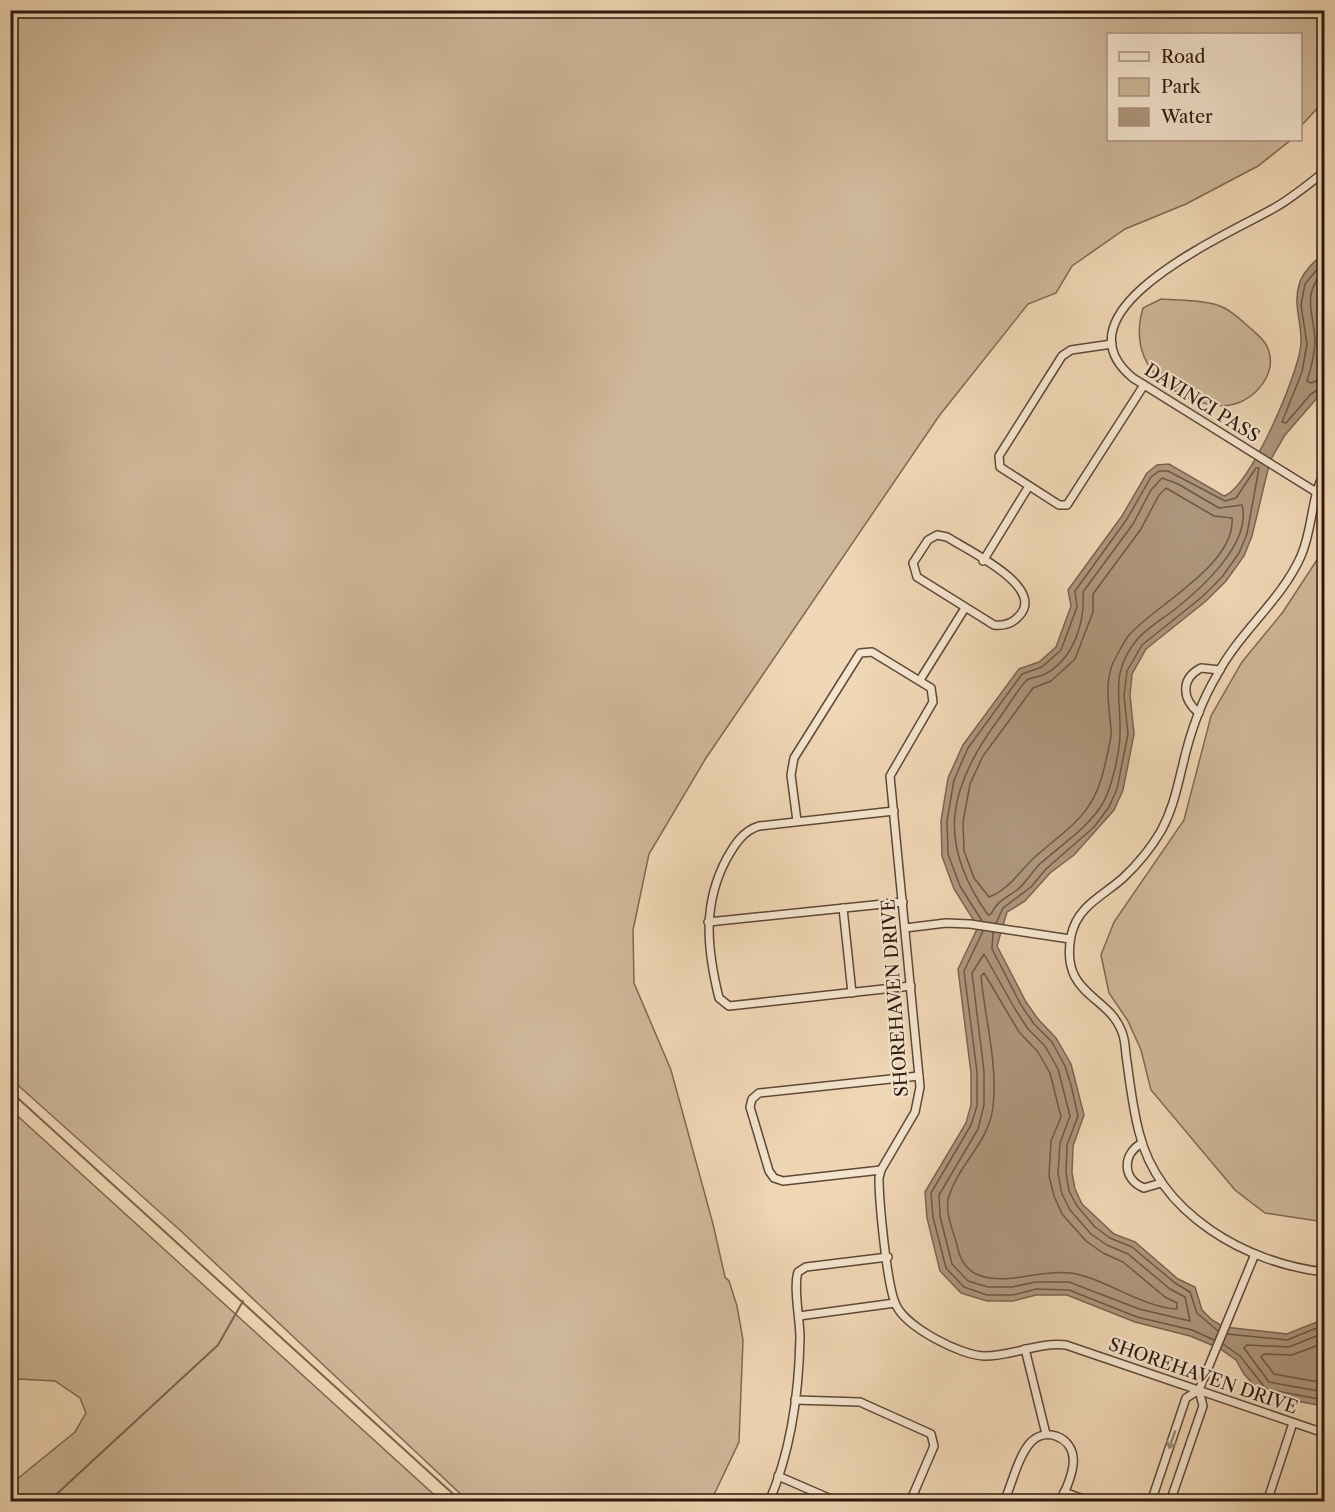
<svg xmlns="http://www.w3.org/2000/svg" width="1335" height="1512" font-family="'Libre Caslon Text',serif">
	<rect width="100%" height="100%" fill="#f0d7b5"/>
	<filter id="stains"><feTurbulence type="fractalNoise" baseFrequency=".00333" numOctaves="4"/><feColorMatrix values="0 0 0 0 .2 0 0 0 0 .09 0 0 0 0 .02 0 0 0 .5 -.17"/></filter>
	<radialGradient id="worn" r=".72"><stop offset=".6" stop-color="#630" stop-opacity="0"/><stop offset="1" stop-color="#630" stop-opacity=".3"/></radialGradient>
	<g fill="#cfb799" stroke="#7f6854" stroke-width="1.5">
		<polygon points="10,11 1324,11 1324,101 1301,126 1300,34 1108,34 1108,140 1291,140 1258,166 1186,204 1125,229 1072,266 1056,293 1028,304 939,416 706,758 649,854 633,930 634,983 671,1070 713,1224 725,1277 729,1281 737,1306 743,1340 739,1442 711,1501 468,1501 182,1232 11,1079"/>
		<path d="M1161,299c19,1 41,1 59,7 11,4 21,14 29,21 8,7 18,15 20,25 7,23 -14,46 -34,52 -24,7 -59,-9 -76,-25 -20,-21 -24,-44 -16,-71z"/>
		<polygon points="1324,549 1324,1222 1265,1213 1235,1190 1151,1090 1141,1050 1128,1021 1109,993 1101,955 1114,922 1184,820 1211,716 1242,662 1283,612"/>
		<polygon points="11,1110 441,1501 11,1501 11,1484 75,1432 86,1413 80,1398 55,1381 19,1379 11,1382"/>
	</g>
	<path fill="#ae967c" stroke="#7b6450" stroke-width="1.5" d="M1324,253v137l-39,45 -15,26 -18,75 -8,20 -18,25 -20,20 -60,48 -14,25 -2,21 4,39 -11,56 -9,20 -40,45 -24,18 -25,28 -18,11 -10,34 29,56 12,17 18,19 15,26 13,51 -11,31 -1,27 3,16 7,15 32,30 21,8 43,37 17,8 7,23 10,10 12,7 63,7 37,-15v87l-61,-11 -19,-21 -8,-14 -17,-12 -29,-12 -55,-14 -68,-27h-31l-23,6h-26l-26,-8 -21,-22 -13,-53 -2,-26 41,-69 5,-18v-32l-13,-104 20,-42 -24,-38 -12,-33 -1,-35 7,-43 15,-33 56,-76 20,-7 17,-15 15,-41 -3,-16 54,-74 25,-43 10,-8 12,-1 55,32c26,-8 76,-125 77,-153 1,-21 -8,-37 -2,-58 3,-13 16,-24 25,-32z"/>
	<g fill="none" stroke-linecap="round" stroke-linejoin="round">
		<g stroke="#6e5745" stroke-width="1.5">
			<polyline points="1324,261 1305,284 1301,305 1307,344 1302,372 1282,422 1286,423 1311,394 1324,386"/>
			<path d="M1324,271c-24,25 -9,43 -9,72 -1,12 -4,26 -8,38l4,2 13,-5"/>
			<polyline points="1324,285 1318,304 1323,342 1320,366 1324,369"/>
			<path d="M1162,478l16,6 41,24 23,-3c10,38 -41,84 -68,105 -13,10 -29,19 -39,32 -25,33 -14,54 -15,91 0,18 -8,54 -17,70 -15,25 -41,41 -62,60 -9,8 -14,19 -24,27 -11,8 -20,11 -26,24l-3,1c-51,-72 -41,-126 10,-195 6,-8 23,-35 29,-40 5,-3 13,-3 18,-6 29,-15 40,-52 38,-82l50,-68 18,-34z"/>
			<path d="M1166,488l48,28 18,2c4,46 -76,87 -102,116 -6,7 -10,16 -14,23 -13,22 -7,48 -5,72 1,10 -3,21 -5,31 -10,53 -32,63 -70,96 -16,14 -26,33 -47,41l-15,-19 -10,-27 -1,-29 7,-38 13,-28 50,-68 18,-7 24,-22 18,-47v-18l48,-65 18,-34z"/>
			<polyline points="982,921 960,886 948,854 947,821 954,780 968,748 1022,674 1042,667 1061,650 1077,607 1075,591 1127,519 1151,477 1159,471 1168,471 1225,501 1236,498 1256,468 1259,468 1247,534 1239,553 1222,577 1202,597 1142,645 1127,671 1124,696 1128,734 1117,789 1109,807 1094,827 1046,869 1031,887 1003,908 996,923"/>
			<polyline points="983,931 964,971 977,1072 977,1106 971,1125 931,1193 933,1217 946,1268 964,1287 987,1295 1013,1295 1036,1289 1069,1290 1137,1317 1192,1330 1214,1340"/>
			<polyline points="993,932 992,949 1021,1005 1034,1024 1052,1042 1065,1066 1071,1085 1078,1116 1067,1145 1066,1173 1069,1191 1077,1206 1095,1227 1110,1238 1132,1247 1175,1283 1190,1292 1197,1313 1218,1331"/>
			<polygon points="984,954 1015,1009 1028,1029 1045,1046 1058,1069 1070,1116 1060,1143 1058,1174 1062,1194 1070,1210 1091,1234 1107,1245 1128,1254 1170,1289 1185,1297 1190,1321 1139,1309 1069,1282 1035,1282 1012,1287 988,1287 968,1281 952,1264 940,1216 939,1195 978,1129 984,1105 984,1071 972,973"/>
			<path d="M984,973l35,59 19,20 12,21 11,44 -10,24 -2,35 5,20 8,18 24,27 17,12 20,9 42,35 12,6v6c-37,-2 -74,-32 -107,-36 -31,-4 -65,14 -94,1 -12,-6 -17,-18 -19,-29 -4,-14 -13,-35 -8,-49 10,-32 40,-54 44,-89 5,-42 -8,-88 -12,-131z"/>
			<polyline points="1324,1333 1289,1347 1247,1345 1244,1348 1269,1382 1324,1392"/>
			<polyline points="1227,1334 1287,1340 1324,1325"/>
			<polyline points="1324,1343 1292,1355 1264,1354 1261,1357 1274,1374 1324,1383"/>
			<polyline points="1223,1344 1240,1356 1266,1389 1324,1400"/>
		</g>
		<g stroke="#7b6450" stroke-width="2">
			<polyline points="10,1091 462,1502"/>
			<polyline points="48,1502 218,1345 243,1301"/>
		</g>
		<defs>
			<g id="minor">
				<polyline points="1112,344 1071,350 1062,356 999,456 1000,467 1059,505 1067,505 1144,385"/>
				<path d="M1324,474c-13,22 -11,55 -23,82 -20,45 -61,75 -84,119 -16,27 -27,58 -34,89 -6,24 -10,45 -22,67 -10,17 -23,33 -38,47 -20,18 -46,28 -52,58 -11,60 37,58 51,96 4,10 3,20 5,30 3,23 6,47 12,70 20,82 107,131 185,140"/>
				<path d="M1316,492l-183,-114c-84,-69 101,-146 143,-171 17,-10 33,-23 48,-35"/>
				<path d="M937,535l10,2c20,13 100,50 72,79 -7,8 -16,10 -25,9l-77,-48 -4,-14 15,-23z"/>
				<polyline points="983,561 1029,486"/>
				<polyline points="920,680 965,608"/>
				<path d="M1199,713c-17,-14 -19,-34 2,-45l19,2"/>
				<path d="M894,811l-135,15c-16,5 -24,18 -32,32 -25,46 -20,91 -8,140l10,8 182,-20"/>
				<path d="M797,821l-6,-46 3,-17 66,-105 12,-1 59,36 2,14 -43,74 30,311 -5,25 -34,58 -2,8c0,23 8,109 17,127 10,22 65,51 89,51 27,0 53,-14 81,-11l258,88"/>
				<polyline points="843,908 852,993"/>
				<polyline points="708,922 903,902"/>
				<polyline points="905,928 946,923 970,924 1070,939"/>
				<path d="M1142,1143c-20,11 -20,36 2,45l17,-5"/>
				<polyline points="881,1170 783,1181 774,1178 769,1171 750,1107 752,1099 759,1093 919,1076"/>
				<polyline points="799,1316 895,1303"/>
				<polyline points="1025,1349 1046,1434"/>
				<polyline points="795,1400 860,1402 931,1434 934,1446 910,1502"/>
				<polyline points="778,1476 838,1502"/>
				<polyline points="1064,1492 1091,1502"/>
				<path d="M769,1502c22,-51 30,-110 31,-165 0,-17 -7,-50 -2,-65l8,-5 82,-10"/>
				<path d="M1004,1502c8,-18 14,-46 27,-60 15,-15 40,-5 42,15 2,12 -7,34 -14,45"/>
				<polyline points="1151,1502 1186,1398 1199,1390 1255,1254"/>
				<polyline points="1170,1502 1203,1406 1199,1390"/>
				<polyline points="1267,1502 1293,1423"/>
			</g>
		</defs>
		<use href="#minor" stroke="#5f4838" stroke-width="10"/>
		<use href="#minor" stroke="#f5e5cf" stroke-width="7"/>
	</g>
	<defs><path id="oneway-shaft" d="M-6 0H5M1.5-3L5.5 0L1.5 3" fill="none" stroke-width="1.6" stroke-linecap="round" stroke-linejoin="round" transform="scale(1.5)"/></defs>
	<use stroke="#9c8978" href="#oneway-shaft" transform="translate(1172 1440) rotate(109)"/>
	<g text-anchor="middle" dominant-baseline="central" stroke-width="4.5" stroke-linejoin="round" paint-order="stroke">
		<g font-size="18" fill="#2f180e" stroke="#f5e5cf">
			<text transform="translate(1202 403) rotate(32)">DAVINCI PASS</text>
			<text transform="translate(895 998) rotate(-94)">SHOREHAVEN DRIVE</text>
			<text transform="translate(1203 1376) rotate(19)">SHOREHAVEN DRIVE</text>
		</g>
	</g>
	<rect width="1335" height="1512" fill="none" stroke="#f0d7b5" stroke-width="36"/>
	<rect x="12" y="12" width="1311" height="1488" fill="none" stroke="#2f180e" stroke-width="3"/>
	<rect x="18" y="18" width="1299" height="1476" fill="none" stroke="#2f180e" stroke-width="1.5"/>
	<rect x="1107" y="33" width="195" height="108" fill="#f5e5cf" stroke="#a69382" stroke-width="1.5"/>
	<rect x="1119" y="52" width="30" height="9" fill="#f5e5cf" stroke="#a69382" stroke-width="1.5"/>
	<text x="1161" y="63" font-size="18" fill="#2f180e">Road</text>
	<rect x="1119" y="78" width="30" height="18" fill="#cfb799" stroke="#a69382" stroke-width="1.5"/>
	<text x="1161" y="93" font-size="18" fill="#2f180e">Park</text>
	<rect x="1119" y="108" width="30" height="18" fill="#ae967c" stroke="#a69382" stroke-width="1.5"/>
	<text x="1161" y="123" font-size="18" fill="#2f180e">Water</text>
	<rect width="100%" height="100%" filter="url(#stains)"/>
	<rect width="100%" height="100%" fill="url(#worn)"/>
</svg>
